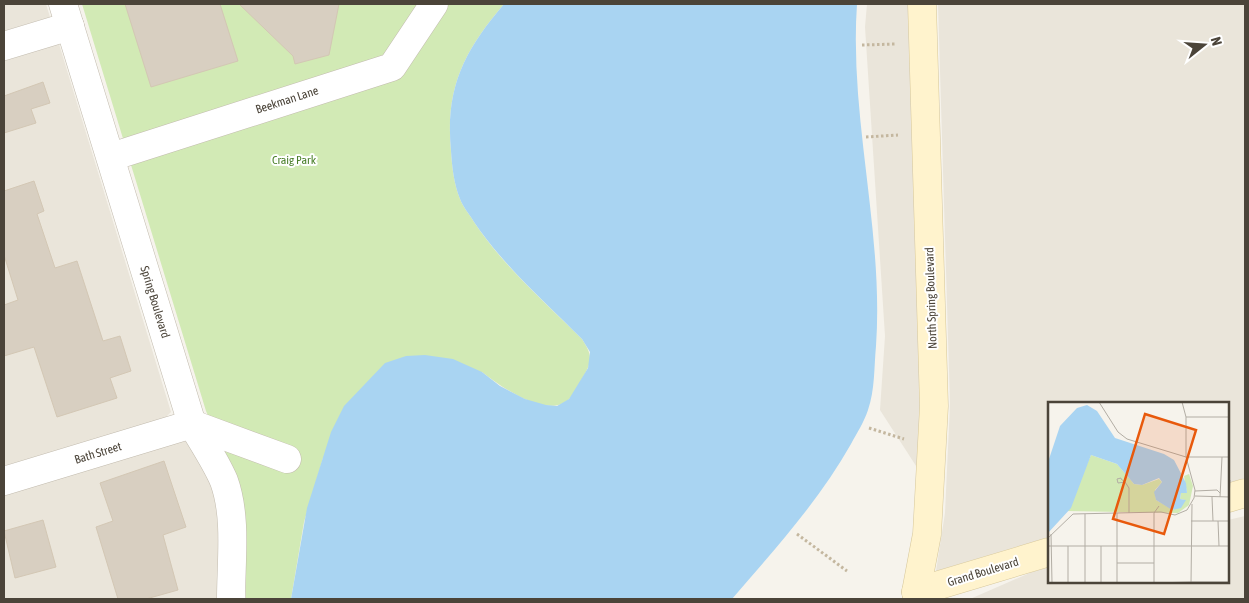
<svg xmlns="http://www.w3.org/2000/svg" width="1249" height="603" font-family="'Asap Condensed',sans-serif">
	<rect width="100%" height="100%" fill="#f6f3ec"/>
	<g fill="#eae5da">
		<polygon points="4,4 46,4 50,17 4,31"/>
		<polygon points="867,4 908,4 923,405 918,469 880,410 885,336 865,27"/>
		<polygon points="938,4 1245,4 1245,478 1228,483 1228,403 1049,403 1049,537 936,571 945,513 950,404"/>
		<polygon points="59,44 171,412 165,418 4,466 4,61"/>
		<polygon points="178,441 192,442 217,496 222,599 4,599 4,494"/>
		<polygon points="1245,516 1245,599 970,599 1032,572 1049,567 1049,582 1228,582 1228,520"/>
	</g>
	<path fill="#d2eab5" d="M82,4h422c-40,47 -59,84 -53,147 1,16 3,33 9,48 3,8 10,16 14,23 29,44 71,80 108,117 10,16 11,21 1,38 -4,7 -8,18 -15,23 -22,19 -68,-14 -86,-28l-159,86 -19,64 -13,77h-45l-4,-65 -8,-58 -28,-65z"/>
	<path fill="#a9d4f2" d="M504,4h353c-8,114 27,228 19,342 -2,21 -1,44 -8,64 -4,12 -11,23 -17,34 -32,57 -77,106 -119,155h-441l16,-91 24,-76 13,-26 41,-43 21,-7 19,-1 28,4 29,13 18,14 25,13 21,6 11,1 12,-7 19,-31 2,-16 -8,-13c-37,-37 -79,-74 -108,-117 -4,-7 -11,-15 -14,-23 -6,-15 -8,-32 -9,-48 -6,-63 13,-100 53,-147z"/>
	<g fill="#d8cfc1" stroke="#d3c7b4">
		<polygon points="125,4 220,4 238,61 151,87"/>
		<polygon points="239,4 339,4 329,55 295,64 293,56"/>
		<polygon points="43,82 50,103 31,109 36,123 4,133 4,96"/>
		<polygon points="34,181 44,211 37,214 55,268 77,261 103,341 120,336 131,371 110,378 117,398 57,417 34,347 4,356 4,305 18,300 4,255 4,191"/>
		<polygon points="164,461 186,527 163,535 178,590 146,599 118,599 96,527 113,521 100,483"/>
		<polygon points="43,520 56,567 15,578 4,531"/>
	</g>
	<g fill="none" stroke-linecap="round" stroke-linejoin="round">
		<defs>
			<g id="street">
				<path d="M63,4l129,420c11,19 24,38 32,57 13,36 7,80 7,118"/>
				<polyline points="4,46 70,26"/>
				<polyline points="111,157 392,67 434,4"/>
				<polyline points="4,481 192,424 287,459"/>
			</g>
			<g id="secondary">
				<polyline points="1228,498 1245,493"/>
				<polyline points="916,592 1049,552"/>
				<polyline points="918,599 916,592 927,534 934,406 922,4"/>
			</g>
		</defs>
		<use href="#street" stroke="#c2bbae" stroke-width="29"/>
		<use href="#secondary" stroke="#d6c79b" stroke-width="29"/>
		<g stroke="#c4b79f" stroke-width="3" stroke-dasharray="2.5 2.5" stroke-linecap="butt">
			<polyline points="862,45 896,44"/>
			<polyline points="866,137 898,135"/>
			<polyline points="869,428 904,439"/>
			<polyline points="797,534 847,571"/>
		</g>
		<use href="#street" stroke="#fff" stroke-width="28"/>
		<use href="#secondary" stroke="#fff3cd" stroke-width="28"/>
	</g>
	<g text-anchor="middle" dominant-baseline="central" stroke-width="4" stroke-linejoin="round" paint-order="stroke">
		<g font-size="12" fill="#4b4439" stroke="#fff">
			<text transform="translate(287 100) rotate(-18)">Beekman Lane</text>
			<text transform="translate(931 298) rotate(-92)">North Spring Boulevard</text>
			<text transform="translate(155 302) rotate(73)">Spring Boulevard</text>
			<text transform="translate(98 453) rotate(-17)">Bath Street</text>
			<text transform="translate(983 572) rotate(-17)">Grand Boulevard</text>
		</g>
		<g font-size="12" fill="#4a7f2a" stroke="#fff">
			<text x="294" y="160">Craig Park</text>
		</g>
	</g>
	<g transform="translate(1048 402)">
		<rect width="181" height="181" fill="#f6f3ec"/>
		<path d="M43,53l26,9 17,20 8,1 17,-6 3,3 -7,8 1,10 17,10 12,-10 -5,-1 1,-6h6l-3,-17 5,-2 4,12 -4,19 -11,8 -112,-2z" fill="#d2eab5"/>
		<path d="M39,3l10,6 18,27 49,16 10,6 12,23 1,10h-6l-1,6 6,1 -5,8 -9,2 -16,-10 -2,-8 8,-10 -3,-4 -17,7 -8,-1 -17,-20 -26,-9 -20,53 -23,25v-71l12,-36 17,-18z" fill="#a9d4f2"/>
		<path fill="none" stroke="#b2ada4" stroke-width="1" d="M51,0l19,30 9,7 59,18h44M138,15h44M77,80l-7,1 -1,-4 4,-1v1l4,3 4,6v25M147,89l22,-1 3,3M147,94l35,1M164,95l1,24M172,95l2,-40M181,95l1,-17M69,111v70M143,119h39M170,119l1,25M3,132l1,49M0,136l25,-24 88,-2 14,3 12,-5 7,-12 1,-8 -9,-33v-40l-4,-15M0,144h182M20,144v37M69,161h37M143,180h39M37,181v-69M53,181v-37M106,181v-70l5,-7M106,181l37,-1M143,181l1,-79"/>
		<path fill="#e8590c" fill-opacity="0.15" stroke="#e8590c" stroke-width="2.5" d="M97,12l51,16 -32,104 -51,-15z"/>
		<rect width="181" height="181" fill="none" stroke="#4b4439" stroke-width="2.5"/>
	</g>
	<rect width="1249" height="603" fill="none" stroke="#4b4439" stroke-width="10"/>
	<g transform="translate(1204 45) rotate(73)" stroke="#ffffff" stroke-width="4" paint-order="stroke">
	<path d="M0-4L9 19L0 12L-9 19Z" fill="#4b4439"/>
	<text y="-8" font-size="14" font-weight="bold" text-anchor="middle" fill="#4b4439">N</text>
	</g>
</svg>
